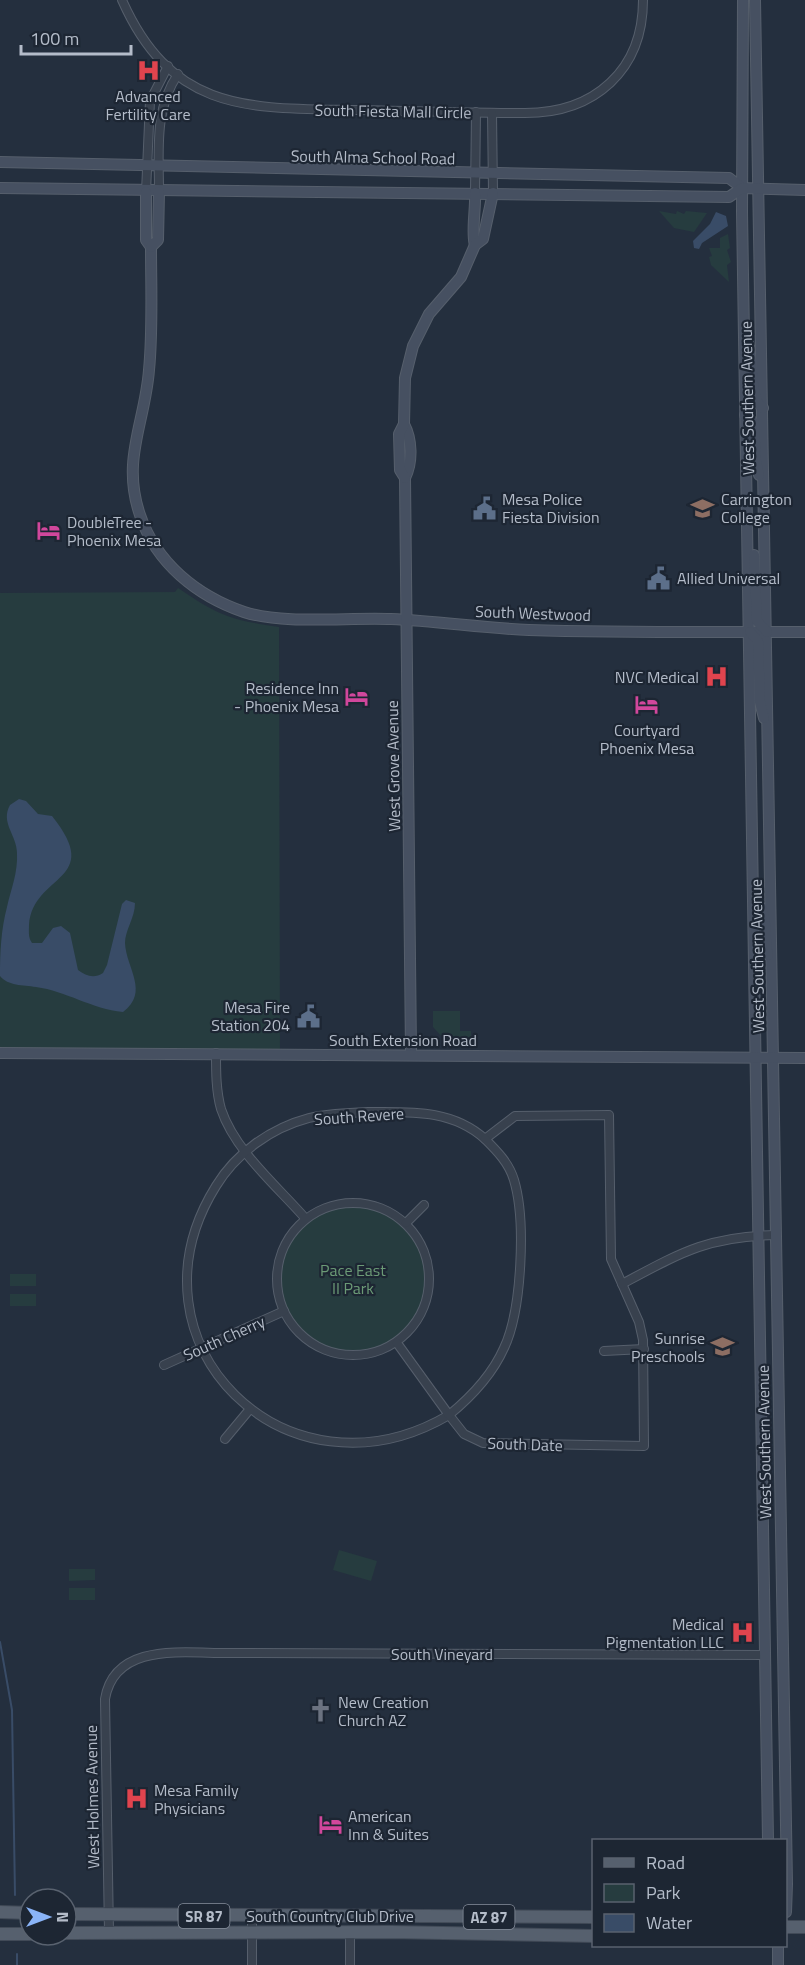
<svg xmlns="http://www.w3.org/2000/svg" width="805" height="1965" font-family="'Titillium Web',sans-serif">
	<rect width="100%" height="100%" fill="#242f3e"/>
	<g fill="#263c3f">
		<polygon points="659,211 676,214 677,211 684,214 686,211 707,213 694,232 674,228"/>
		<polygon points="728,234 730,248 727,250 731,262 727,265 729,282 711,265 709,257 712,256 709,248 720,248 720,238"/>
		<path d="M178,588c41,28 53,32 101,39l1,427 -280,-1v-460l175,-1z"/>
		<polygon points="433,1011 460,1011 460,1031 471,1031 471,1039 444,1039 433,1027"/>
		<circle cx="353" cy="1279" r="73"/>
		<rect x="10" y="1274" width="26" height="12"/>
		<rect x="10" y="1294" width="26" height="12"/>
		<polygon points="339,1550 377,1561 371,1581 333,1570"/>
		<polygon points="69,1569 95,1569 95,1580 69,1581"/>
		<rect x="69" y="1588" width="26" height="12"/>
	</g>
	<g fill="#394c67">
		<polygon points="716,212 726,216 728,226 702,243 699,249 694,248 693,241 710,224"/>
		<path d="M19,799l7,2 12,13 14,2c53,66 -19,57 -23,109 0,7 -1,12 3,18h10l11,-15 8,-2 9,7 8,37c8,6 16,9 25,3l4,-8 15,-61 4,-4 9,3c0,15 -10,27 -10,40 1,25 25,49 -2,69 -31,-3 -57,-21 -87,-25 -13,-2 -28,-1 -36,-11 0,-24 1,-46 7,-69 4,-18 11,-34 10,-54 0,-18 -17,-30 -7,-48z"/>
	</g>
	<g fill="none" stroke-linecap="round" stroke-linejoin="round">
		<g stroke="#394c67" stroke-width="2">
			<polyline points="0,1642 12,1710 15,1895"/>
			<polyline points="17,1954 17,1965"/>
		</g>
		<defs>
			<g id="street">
				<path d="M122,0c51,115 130,108 238,110 55,1 110,3 165,3 70,0 118,-43 118,-113"/>
				<polyline points="492,113 493,193"/>
				<polyline points="146,192 150,101 168,66"/>
				<path d="M159,192c0,-41 -5,-83 19,-118"/>
				<polyline points="475,193 476,112"/>
				<path d="M216,1053c0,19 0,38 5,56 14,42 56,77 84,109"/>
				<path d="M368,1112c42,0 84,-3 117,27l30,-23 94,-1 2,144 28,63 4,18 1,106 -161,-3 -19,-9 -15,-19c-162,95 -331,-72 -233,-229 20,-33 55,-58 93,-68 19,-5 39,-5 59,-6z"/>
				<circle cx="353" cy="1279" r="76"/>
				<polyline points="406,1223 424,1205"/>
				<path d="M622,1284c58,-31 86,-48 154,-49"/>
				<path d="M397,1343l52,72c22,-18 43,-40 55,-67 18,-38 22,-128 10,-168 -5,-17 -17,-29 -29,-41"/>
				<polyline points="604,1351 644,1349"/>
				<polyline points="164,1365 284,1311"/>
				<polyline points="225,1439 250,1409"/>
				<path d="M109,1932l-4,-233c10,-59 83,-45 127,-46l534,2"/>
				<polyline points="252,1965 252,1916"/>
				<polyline points="350,1965 350,1933"/>
			</g>
			<g id="secondary">
				<polyline points="743,0 742,212 768,1840"/>
				<polyline points="755,0 787,1884 786,1912"/>
				<polyline points="0,162 729,178 742,188"/>
				<polyline points="0,188 729,197 742,188 805,190"/>
				<path d="M146,192v48l5,7c0,40 2,82 -2,123 -4,53 -28,90 -9,145 16,48 57,81 104,97 40,13 104,5 147,7 46,2 92,9 138,11 92,3 184,2 276,2"/>
				<path d="M475,193c1,15 -4,40 0,52"/>
				<polyline points="151,247 158,240 159,192"/>
				<path d="M748,342c5,17 2,59 15,66"/>
				<polyline points="745,415 754,423 756,461 759,475"/>
				<path d="M404,424c8,15 9,38 1,54l6,576"/>
				<polyline points="405,478 400,470 399,434 404,424 405,378 413,346 429,314 461,277 475,245 483,239 493,193"/>
				<polyline points="754,555 757,621 767,632"/>
				<polyline points="750,632 758,641 760,702 764,718"/>
				<path d="M754,906h6c8,11 4,35 8,49"/>
				<polyline points="0,1053 805,1058"/>
				<polyline points="778,1946 778,1965"/>
			</g>
			<g id="primary">
				<polyline points="0,1912 30,1913"/>
				<polyline points="66,1914 594,1917"/>
				<polyline points="786,1927 805,1927"/>
				<polyline points="66,1933 391,1932 594,1936"/>
				<polyline points="0,1934 30,1934"/>
			</g>
		</defs>
		<use href="#street" stroke="#565f6c" stroke-width="10"/>
		<use href="#secondary" stroke="#565f6c" stroke-width="12"/>
		<use href="#primary" stroke="#414a57" stroke-width="14"/>
		<use href="#street" stroke="#38414e" stroke-width="8"/>
		<use href="#secondary" stroke="#465061" stroke-width="10"/>
		<use href="#primary" stroke="#56606e" stroke-width="12"/>
	</g>
	<defs>
		<symbol id="hospital-bare" viewBox="-9 -9 18 18"><path d="M-5-5h3v3.5h4V-5h3V5h-3V1.5h-4V5h-3Z" fill="#e0444e" stroke="#1d2633" stroke-width="2.5" paint-order="stroke"/></symbol>
		<symbol id="civic-bare" viewBox="-9 -9 18 18"><path d="M-.6-6.5H3V-4.5H.6V-3L4-1V1h2V6H-6V1h2V-1L-.6-3ZM-1.2 2.5V6h2.4V2.5Z" fill="#5c6f8a" stroke="#1d2633" stroke-width="2.5" paint-order="stroke"/></symbol>
		<symbol id="university-bare" viewBox="-9 -9 18 18"><path d="M0-5L7-2L0 1L-7-2ZM-4 1L0 2.5L4 1V4Q0 6-4 4Z" fill="#8d6e63" stroke="#1d2633" stroke-width="2.5" paint-order="stroke"/></symbol>
		<symbol id="hotel-bare" viewBox="-9 -9 18 18"><path d="M-6-4.5h1.5V1H6V5H4.5V3h-9V5H-6ZM-4 0a1.8 1.8 0 1 1 3.6 0ZM.5 0V-2.5h3Q6-2.5 6 0Z" fill="#d1479c" stroke="#1d2633" stroke-width="2.5" paint-order="stroke"/></symbol>
		<symbol id="school-bare" viewBox="-9 -9 18 18"><path d="M0-5L7-2L0 1L-7-2ZM-4 1L0 2.5L4 1V4Q0 6-4 4Z" fill="#8d6e63" stroke="#1d2633" stroke-width="2.5" paint-order="stroke"/></symbol>
		<symbol id="church-bare" viewBox="-9 -9 18 18"><path d="M-1.2-6h2.4v3.5h3.3v2.4h-3.3V6h-2.4V-.1h-3.3v-2.4h3.3Z" fill="#6b7280" stroke="#1d2633" stroke-width="2.5" paint-order="stroke"/></symbol>
	</defs>
	<g fill-rule="evenodd">
		<use href="#hospital-bare" x="132" y="54" width="33" height="33"/>
		<use href="#civic-bare" x="468" y="492" width="33" height="33"/>
		<use href="#university-bare" x="686" y="492" width="33" height="33"/>
		<use href="#hotel-bare" x="32" y="514" width="33" height="33"/>
		<use href="#civic-bare" x="642" y="562" width="33" height="33"/>
		<use href="#hospital-bare" x="700" y="660" width="33" height="33"/>
		<use href="#hotel-bare" x="340" y="680" width="33" height="33"/>
		<use href="#hotel-bare" x="630" y="688" width="33" height="33"/>
		<use href="#civic-bare" x="292" y="1000" width="33" height="33"/>
		<use href="#school-bare" x="706" y="1330" width="33" height="33"/>
		<use href="#hospital-bare" x="726" y="1616" width="33" height="33"/>
		<use href="#church-bare" x="304" y="1694" width="33" height="33"/>
		<use href="#hospital-bare" x="120" y="1782" width="33" height="33"/>
		<use href="#hotel-bare" x="314" y="1808" width="33" height="33"/>
	</g>
	<g text-anchor="middle" dominant-baseline="central" stroke-width="4.5" stroke-linejoin="round" paint-order="stroke">
		<g fill="#1d2633" stroke="#878f9c" stroke-width="1.5">
			<rect x="178.5" y="1904" width="51" height="24" rx="4.5"/>
			<rect x="463.5" y="1905" width="51" height="24" rx="4.5"/>
		</g>
		<g font-size="15" font-weight="bold" fill="#b4bcc9">
			<text x="204" y="1916">SR 87</text>
			<text x="489" y="1917">AZ 87</text>
		</g>
		<g font-size="16" fill="#b4bcc9" stroke="#1d2633" text-anchor="start">
			<text x="148" y="96" text-anchor="middle">Advanced<tspan x="148" dy="18">Fertility Care</tspan></text>
			<text x="502" y="499">Mesa Police<tspan x="502" dy="18">Fiesta Division</tspan></text>
			<text x="721" y="499">Carrington<tspan x="721" dy="18">College</tspan></text>
			<text x="67" y="522">DoubleTree -<tspan x="67" dy="18">Phoenix Mesa</tspan></text>
			<text x="677" y="578">Allied Universal</text>
			<text x="699" y="677" text-anchor="end">NVC Medical</text>
			<text x="339" y="688" text-anchor="end">Residence Inn<tspan x="339" dy="18">- Phoenix Mesa</tspan></text>
			<text x="647" y="730" text-anchor="middle">Courtyard<tspan x="647" dy="18">Phoenix Mesa</tspan></text>
			<text x="290" y="1007" text-anchor="end">Mesa Fire<tspan x="290" dy="18">Station 204</tspan></text>
			<text x="705" y="1338" text-anchor="end">Sunrise<tspan x="705" dy="18">Preschools</tspan></text>
			<text x="724" y="1624" text-anchor="end">Medical<tspan x="724" dy="18">Pigmentation LLC</tspan></text>
			<text x="338" y="1702">New Creation<tspan x="338" dy="18">Church AZ</tspan></text>
			<text x="154" y="1790">Mesa Family<tspan x="154" dy="18">Physicians</tspan></text>
			<text x="348" y="1816">American<tspan x="348" dy="18">Inn &amp; Suites</tspan></text>
		</g>
		<g font-size="16" fill="#b4bcc9" stroke="#1d2633">
			<text transform="translate(393 111) rotate(1)">South Fiesta Mall Circle</text>
			<text transform="translate(373 157) rotate(1)">South Alma School Road</text>
			<text transform="translate(747 398) rotate(-91)">West Southern Avenue</text>
			<text transform="translate(533 613) rotate(2)">South Westwood</text>
			<text transform="translate(393 766) rotate(-91)">West Grove Avenue</text>
			<text transform="translate(757 956) rotate(-91)">West Southern Avenue</text>
			<text x="403" y="1040">South Extension Road</text>
			<text transform="translate(359 1116) rotate(-4)">South Revere</text>
			<text transform="translate(224 1338) rotate(-24)">South Cherry</text>
			<text transform="translate(764 1442) rotate(-91)">West Southern Avenue</text>
			<text transform="translate(525 1444) rotate(2)">South Date</text>
			<text x="442" y="1654">South Vineyard</text>
			<text transform="translate(92 1797) rotate(-91)">West Holmes Avenue</text>
			<text x="330" y="1916">South Country Club Drive</text>
		</g>
		<g font-size="16" fill="#6b9a76" stroke="#1d2633">
			<text x="353" y="1270">Pace East<tspan x="353" dy="18">II Park</tspan></text>
		</g>
	</g>
	<rect x="592" y="1839" width="195" height="108" fill="#1d2633" stroke="#59626f" stroke-width="1.5"/>
	<rect x="604" y="1858" width="30" height="9" fill="#56606e" stroke="#59626f" stroke-width="1.5"/>
	<text x="646" y="1869" font-size="18" fill="#b4bcc9">Road</text>
	<rect x="604" y="1884" width="30" height="18" fill="#263c3f" stroke="#59626f" stroke-width="1.5"/>
	<text x="646" y="1899" font-size="18" fill="#b4bcc9">Park</text>
	<rect x="604" y="1914" width="30" height="18" fill="#394c67" stroke="#59626f" stroke-width="1.5"/>
	<text x="646" y="1929" font-size="18" fill="#b4bcc9">Water</text>
	<g transform="translate(48 1917) rotate(90)"><circle r="28" fill="#1d2633" stroke="#59626f" stroke-width="1.5"/>
	<path d="M0-4.5L10 22L0 15L-10 22Z" fill="#8ab4f8"/>
	<text y="-9" font-size="16" font-weight="bold" text-anchor="middle" fill="#b4bcc9">N</text>
	</g>
	<path d="M21 45v9h110v-9" fill="none" stroke="#b4bcc9" stroke-width="3"/>
	<text x="30" y="45" font-size="18" fill="#b4bcc9" stroke="#1d2633" stroke-width="4.5" paint-order="stroke">100 m</text>
</svg>
